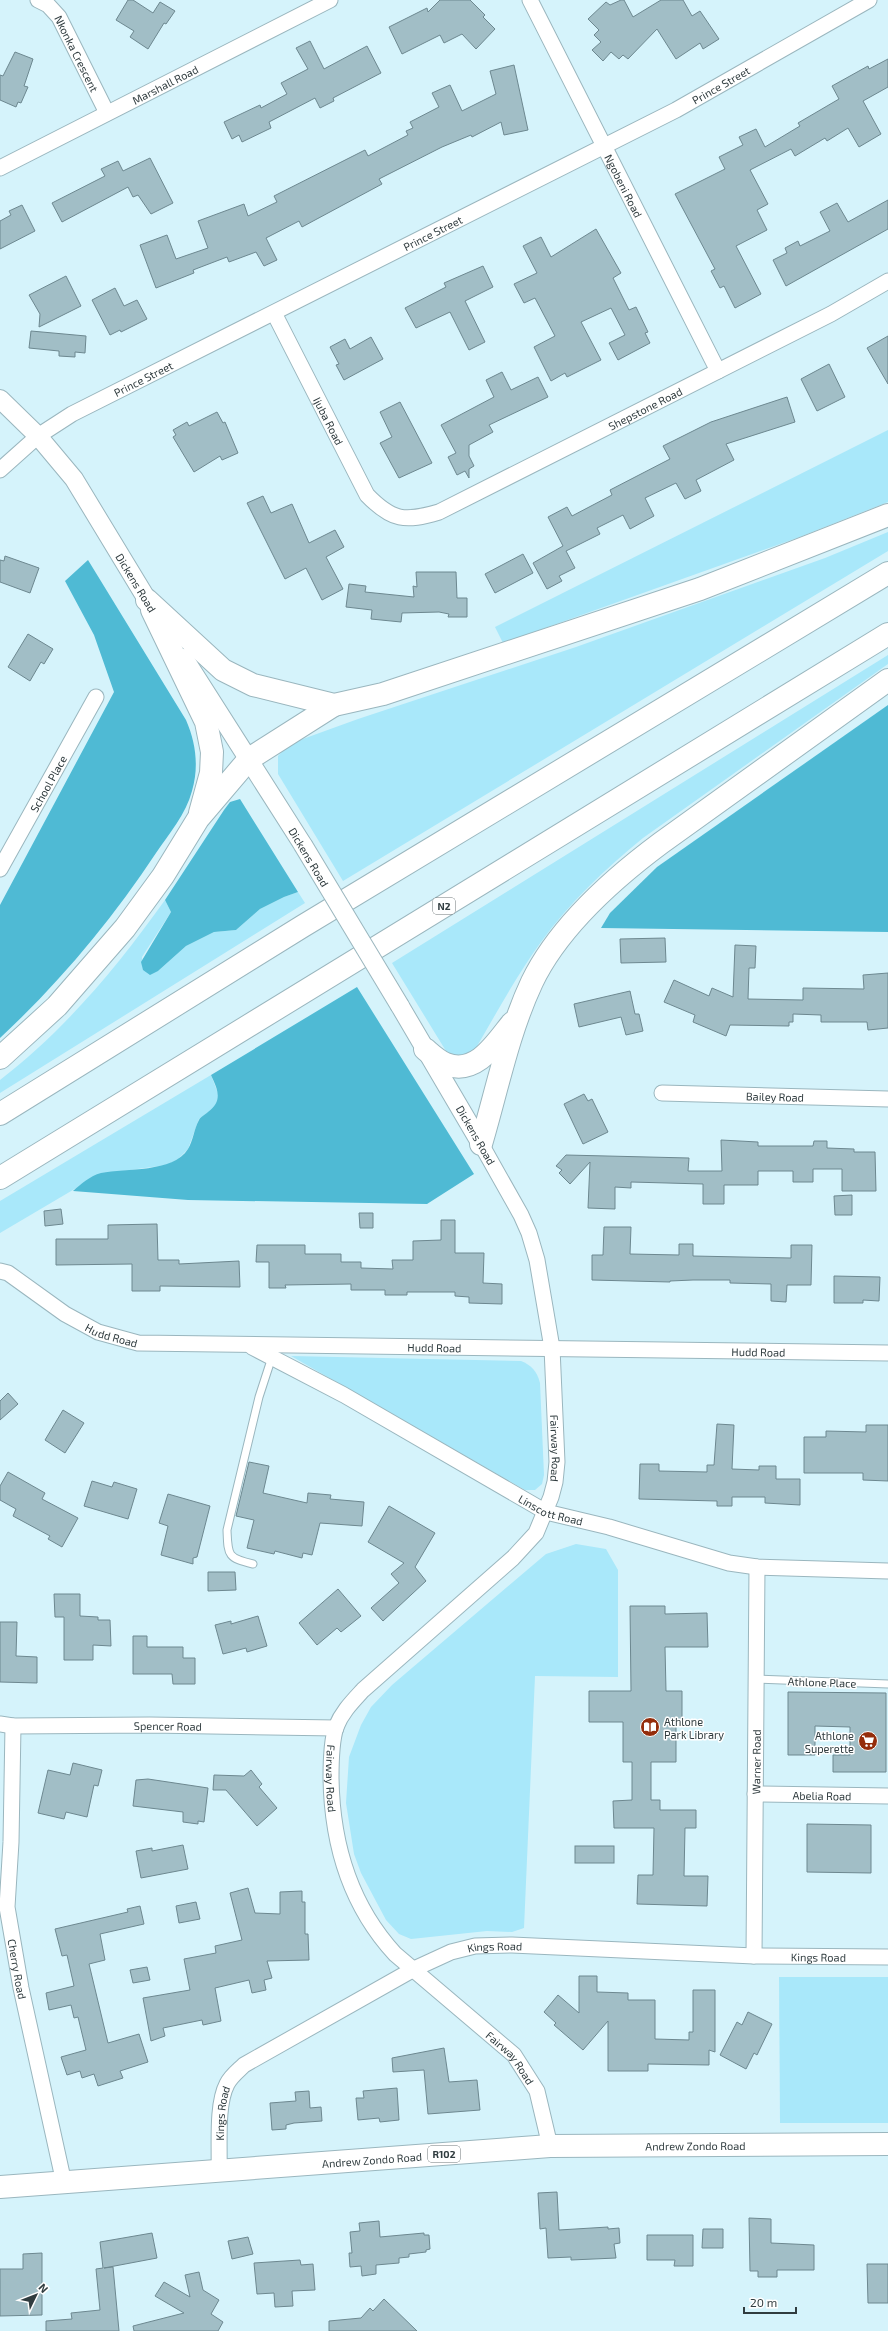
<svg xmlns="http://www.w3.org/2000/svg" width="888" height="2331" font-family="'Exo 2',sans-serif">
	<rect width="100%" height="100%" fill="#d5f3fb"/>
	<g fill="#a9e8fa">
		<polygon points="888,430 888,502 797,538 503,643 495,627"/>
		<polygon points="888,532 888,551 343,881 278,774 278,756 289,744 358,719 576,647 825,558"/>
		<path d="M888,655v9l-245,174c-38,31 -73,64 -102,104 -24,33 -44,70 -65,106 -9,8 -21,13 -30,3l-54,-88z"/>
		<path d="M298,892l7,11 -305,190v-13c65,-50 118,-114 165,-180l6,12 -29,45 1,13 15,1 28,-25 28,-14 22,-2 24,-21 24,-12z"/>
		<polygon points="211,1075 219,1096 218,1102 214,1108 199,1119 188,1149 178,1159 167,1165 100,1174 0,1233 0,1201"/>
		<path d="M291,1356l230,5c10,4 16,10 19,22l4,92 -2,9 -7,6h-10z"/>
		<polygon points="576,1544 606,1549 618,1570 618,1677 535,1676 524,1928 512,1932 487,1931 411,1939 399,1934 386,1920 361,1873 354,1854 346,1803 349,1757 361,1725 371,1707 392,1685 546,1554"/>
		<polygon points="779,1977 888,1977 888,2123 780,2123"/>
	</g>
	<g fill="#4fbad4">
		<path d="M88,560l98,160c10,23 13,47 6,71 -6,23 -23,43 -36,62 -45,68 -96,129 -156,185v-133l114,-213 -20,-57 -29,-54z"/>
		<polygon points="888,705 888,932 601,928 610,913 657,867"/>
		<polygon points="240,799 298,892 284,897 260,909 236,930 214,932 186,946 158,971 150,975 143,970 141,962 171,912 165,900 224,810 230,802"/>
		<path d="M357,987l117,187 -47,30 -239,-4 -115,-9c8,-7 17,-15 28,-18 25,-5 72,0 87,-24 5,-8 6,-20 11,-29 1,-3 6,-5 9,-8 15,-11 10,-22 3,-37z"/>
	</g>
	<g fill="#a1bec6" stroke="#6d8890">
		<polygon points="128,0 133,0 153,13 160,2 175,11 166,24 164,23 148,49 130,37 134,31 116,20"/>
		<polygon points="440,0 470,0 485,15 483,17 495,29 476,49 462,34 444,43 440,35 402,54 389,27 427,8 428,12"/>
		<polygon points="621,0 624,0 633,17 661,0 683,0 692,16 700,11 719,39 703,49 700,43 676,59 657,29 628,59 623,55 619,59 611,52 603,61 592,50 601,42 594,35 599,30 588,19 606,2 610,5"/>
		<polygon points="310,41 324,69 367,46 381,73 333,98 334,101 320,108 315,98 269,122 271,128 242,142 239,135 232,139 224,122 260,105 261,108 287,94 281,83 308,69 296,48"/>
		<polygon points="15,52 33,59 24,86 28,87 21,103 18,102 16,107 0,100 0,75 3,76"/>
		<polygon points="888,59 888,87 863,101 881,134 859,147 848,128 827,141 825,138 795,156 791,149 750,170 768,204 757,210 767,230 736,246 761,294 735,308 724,286 720,288 711,271 715,269 675,194 725,169 719,157 743,145 739,137 756,129 765,147 800,126 798,123 839,99 832,86 868,66 869,69"/>
		<polygon points="514,65 528,130 504,135 501,122 472,137 471,135 442,147 379,179 382,184 302,227 299,221 266,238 277,260 264,266 256,252 229,262 227,257 193,270 194,273 156,288 140,245 167,235 176,259 208,248 198,221 244,204 248,216 277,202 274,196 365,150 368,156 408,135 406,131 413,128 410,122 439,107 432,93 450,85 462,111 496,94 490,71"/>
		<polygon points="150,158 173,203 151,214 138,195 133,197 128,187 62,222 52,203 105,176 101,169 118,161 123,171"/>
		<polygon points="888,200 888,229 786,286 773,260 787,253 785,248 798,241 800,246 830,231 820,212 837,203 848,222"/>
		<polygon points="22,205 35,231 0,249 0,221 11,215 9,211"/>
		<polygon points="596,229 621,273 613,278 629,310 636,307 648,332 645,333 650,343 618,360 609,343 625,335 611,308 581,322 601,360 567,377 565,373 551,381 534,347 555,336 535,298 524,303 514,284 537,273 523,246 541,237 551,257"/>
		<polygon points="483,266 493,287 465,301 485,342 469,350 450,312 416,328 405,308 446,287 444,283"/>
		<polygon points="66,276 81,306 39,327 40,314 29,295"/>
		<polygon points="115,288 124,306 137,300 147,319 121,332 120,330 110,335 92,300"/>
		<polygon points="31,331 86,336 85,353 75,352 75,357 59,356 59,351 29,348"/>
		<polygon points="888,336 888,384 867,348"/>
		<polygon points="371,337 383,359 344,380 336,365 339,364 330,347 345,339 350,349"/>
		<polygon points="829,364 845,397 817,411 801,379"/>
		<polygon points="502,372 511,390 538,377 548,397 489,425 493,432 469,445 469,456 474,466 469,469 469,478 465,471 457,475 448,457 456,453 441,425 494,397 486,380"/>
		<polygon points="787,397 795,422 726,444 734,460 696,480 701,491 685,499 676,483 645,498 654,516 630,529 623,515 597,528 600,534 566,551 575,568 559,576 562,581 547,589 533,563 563,546 548,517 567,507 572,516 612,495 610,490 670,459 663,446 711,422"/>
		<polygon points="400,402 432,463 399,478 380,443 392,437 380,412"/>
		<polygon points="217,412 223,423 225,422 238,453 222,460 220,456 194,472 173,437 176,435 173,430 187,422 189,426"/>
		<polygon points="263,496 271,513 292,504 309,543 335,530 344,547 326,557 343,589 322,600 306,568 285,579 247,503"/>
		<polygon points="523,554 533,573 495,593 485,574"/>
		<polygon points="5,556 39,568 30,593 0,582 0,560 4,561"/>
		<polygon points="416,572 456,572 457,598 467,598 467,617 448,617 449,614 439,612 402,613 401,622 371,619 372,610 346,607 349,584 366,586 365,592 414,597 413,586 417,587"/>
		<polygon points="28,634 53,649 44,664 41,662 30,681 8,667"/>
		<polygon points="665,938 666,962 621,963 620,939"/>
		<polygon points="735,945 756,946 755,968 749,968 748,999 803,1000 803,988 864,989 863,975 888,973 888,1028 868,1030 867,1022 821,1022 821,1015 793,1014 793,1022 789,1022 789,1026 730,1025 726,1036 693,1022 695,1015 664,1002 674,980 709,996 712,988 733,997"/>
		<polygon points="630,991 635,1014 639,1014 643,1031 626,1035 621,1017 579,1027 574,1004"/>
		<polygon points="584,1094 588,1101 592,1099 608,1132 583,1144 564,1104"/>
		<polygon points="721,1140 758,1142 758,1146 813,1146 814,1141 827,1141 827,1148 854,1149 854,1152 875,1152 876,1191 842,1191 842,1169 813,1169 813,1182 793,1182 793,1171 758,1171 758,1185 724,1185 724,1204 703,1204 703,1184 631,1182 631,1188 615,1187 615,1209 588,1208 590,1162 570,1184 559,1173 562,1170 556,1166 566,1155 689,1158 688,1171 722,1171"/>
		<polygon points="852,1195 852,1215 835,1215 834,1196"/>
		<polygon points="61,1209 63,1224 45,1226 44,1211"/>
		<polygon points="359,1213 373,1213 373,1228 360,1228"/>
		<polygon points="441,1220 455,1220 455,1253 484,1253 483,1283 502,1284 502,1304 469,1303 469,1297 455,1296 455,1292 407,1292 407,1295 385,1295 385,1290 351,1290 351,1284 285,1285 286,1288 269,1288 269,1262 256,1262 257,1245 305,1245 305,1254 341,1254 341,1262 361,1262 361,1268 393,1269 392,1260 413,1260 413,1241 441,1240"/>
		<polygon points="157,1224 158,1260 179,1260 179,1264 239,1261 240,1287 160,1286 160,1291 132,1291 132,1264 56,1265 56,1239 108,1239 108,1225"/>
		<polygon points="604,1227 631,1227 630,1254 679,1255 679,1244 693,1244 693,1256 791,1258 791,1245 812,1245 811,1285 787,1285 786,1302 771,1301 771,1284 730,1283 730,1280 693,1280 670,1281 670,1282 592,1280 592,1255 603,1255"/>
		<polygon points="834,1276 880,1277 879,1301 863,1300 863,1303 834,1303"/>
		<polygon points="8,1393 18,1404 0,1420 0,1401"/>
		<polygon points="63,1410 84,1423 65,1453 45,1440"/>
		<polygon points="717,1424 734,1425 732,1469 759,1470 759,1466 776,1466 776,1479 800,1479 800,1505 765,1503 765,1497 732,1497 732,1506 717,1506 717,1501 639,1499 640,1464 659,1464 659,1471 707,1472 707,1465 714,1465"/>
		<polygon points="866,1425 888,1425 888,1481 863,1480 863,1473 804,1473 804,1437 826,1437 826,1431 866,1432"/>
		<polygon points="249,1462 269,1466 263,1493 307,1503 308,1493 331,1495 330,1499 364,1502 362,1526 320,1523 312,1555 303,1553 302,1558 275,1551 274,1554 247,1548 254,1520 236,1516"/>
		<polygon points="8,1472 45,1493 42,1499 78,1518 62,1547 48,1539 50,1536 13,1516 16,1509 0,1500 0,1486"/>
		<polygon points="92,1481 112,1487 114,1482 137,1489 128,1519 84,1506"/>
		<polygon points="168,1494 210,1506 197,1557 193,1558 193,1564 161,1555 168,1526 159,1523"/>
		<polygon points="389,1506 435,1533 415,1567 426,1581 383,1621 371,1608 399,1583 391,1574 404,1563 368,1542"/>
		<polygon points="208,1572 235,1572 236,1590 208,1591"/>
		<polygon points="338,1589 361,1616 341,1632 337,1628 317,1645 299,1623"/>
		<polygon points="54,1594 80,1594 80,1616 98,1617 98,1620 110,1620 111,1646 93,1645 93,1660 64,1660 64,1617 55,1617"/>
		<polygon points="630,1606 665,1606 665,1614 707,1613 708,1647 665,1647 666,1691 682,1691 682,1722 676,1722 676,1762 651,1762 651,1800 660,1800 660,1810 696,1810 696,1828 685,1828 684,1876 708,1876 707,1906 637,1904 638,1875 653,1875 654,1828 614,1828 613,1801 632,1800 632,1762 623,1762 623,1722 589,1722 589,1691 631,1691"/>
		<polygon points="258,1616 267,1646 247,1652 246,1648 223,1654 215,1625 231,1621 231,1624"/>
		<polygon points="0,1622 17,1622 16,1656 37,1657 37,1683 0,1682"/>
		<polygon points="133,1636 147,1636 147,1647 183,1647 183,1658 195,1658 195,1684 173,1684 172,1674 133,1674"/>
		<polygon points="788,1692 886,1693 886,1772 833,1772 833,1755 850,1755 850,1727 815,1726 815,1755 788,1755"/>
		<polygon points="73,1763 102,1770 98,1786 94,1785 87,1817 66,1812 64,1819 38,1813 48,1770 70,1775"/>
		<polygon points="251,1770 262,1784 259,1787 277,1808 257,1826 226,1790 213,1790 214,1775 244,1776"/>
		<polygon points="148,1779 208,1788 204,1822 198,1821 198,1824 183,1822 183,1812 133,1806 136,1780"/>
		<polygon points="807,1824 871,1825 871,1873 807,1872"/>
		<polygon points="183,1845 188,1869 141,1878 136,1851 152,1848 152,1851"/>
		<rect x="575" y="1846" width="39" height="17"/>
		<polygon points="248,1888 255,1913 280,1914 280,1892 302,1891 302,1902 305,1902 305,1934 308,1934 309,1960 267,1961 272,1978 264,1980 266,1990 252,1993 249,1980 215,1988 221,2021 203,2025 202,2020 163,2028 165,2036 151,2041 143,1998 190,1990 184,1959 216,1953 215,1946 242,1940 230,1893"/>
		<polygon points="196,1902 200,1919 179,1923 176,1906"/>
		<polygon points="140,1906 144,1924 100,1934 105,1960 89,1964 108,2043 139,2034 148,2062 120,2071 123,2078 98,2086 94,2074 82,2078 80,2071 67,2075 61,2057 86,2050 78,2017 74,2018 71,2005 49,2010 46,1993 74,1986 67,1955 62,1956 55,1929 128,1912 127,1909"/>
		<polygon points="147,1967 150,1980 133,1983 130,1970"/>
		<polygon points="579,1976 597,1976 597,1992 628,1993 628,2000 655,2000 655,2039 689,2040 689,2032 693,2032 693,1990 715,1990 715,2052 709,2050 709,2065 648,2064 648,2071 608,2071 608,2021 583,2050 554,2025 556,2023 544,2012 558,1995 579,2013"/>
		<polygon points="748,2012 772,2024 757,2055 754,2053 746,2069 720,2055 737,2022 742,2025"/>
		<polygon points="444,2048 449,2082 477,2080 480,2110 428,2114 424,2070 393,2072 392,2058"/>
		<polygon points="397,2088 399,2120 380,2122 379,2118 358,2120 356,2098 364,2098 363,2091"/>
		<polygon points="309,2091 310,2108 321,2107 322,2121 294,2123 286,2125 286,2129 272,2130 270,2103 296,2101 295,2092"/>
		<polygon points="557,2192 559,2230 608,2227 608,2229 619,2228 620,2243 614,2244 616,2258 571,2260 571,2257 548,2258 546,2228 540,2229 538,2193"/>
		<polygon points="749,2218 771,2219 771,2243 814,2245 814,2270 777,2270 777,2277 758,2277 758,2271 750,2271"/>
		<polygon points="379,2221 380,2237 424,2233 424,2235 429,2235 430,2249 426,2250 426,2252 409,2254 409,2257 399,2258 399,2263 376,2265 376,2274 362,2276 361,2266 350,2267 349,2253 352,2253 350,2232 360,2231 359,2223"/>
		<polygon points="703,2229 723,2229 723,2248 702,2248"/>
		<polygon points="152,2233 157,2258 104,2268 113,2267 119,2331 46,2331 46,2321 72,2319 71,2313 100,2310 96,2269 103,2268 100,2242"/>
		<polygon points="647,2235 693,2235 693,2266 674,2266 675,2260 647,2260"/>
		<polygon points="248,2237 253,2254 232,2259 228,2241"/>
		<polygon points="42,2253 42,2315 0,2316 0,2269 23,2269 23,2254"/>
		<polygon points="300,2260 301,2265 313,2264 315,2290 292,2291 293,2306 275,2307 274,2293 257,2294 254,2263"/>
		<polygon points="867,2264 888,2264 888,2303 868,2303"/>
		<polygon points="199,2272 203,2290 219,2300 211,2314 223,2322 218,2331 134,2331 133,2326 184,2313 155,2296 164,2282 190,2297 185,2275"/>
		<polygon points="384,2299 417,2331 329,2331 329,2321 361,2318 370,2308 373,2311"/>
	</g>
	<g fill="none" stroke-linecap="round" stroke-linejoin="round">
		<defs>
			<g id="service">
				<path d="M253,1564c-26,-6 -25,-9 -26,-34l32,-133 13,-40"/>
				<polyline points="757,1679 888,1684"/>
			</g>
			<g id="minor">
				<path id="s1" d="M38,0l10,5 11,12 48,96"/>
				<path id="s2" d="M530,0l188,371"/>
				<path id="s3" d="M0,168l330,-168"/>
				<path id="s4" d="M274,313l93,182c25,26 38,27 72,17l392,-198 57,-33"/>
				<path id="s5" d="M0,470l38,-34 34,-22 604,-304 193,-110"/>
				<path id="s6" d="M0,869l96,-172"/>
				<path id="s7" d="M662,1093l226,6"/>
				<path id="s8" d="M481,1144l40,71 8,18 8,27 15,88 5,114 -2,20 -4,15 -15,36 -23,25 -150,132c-11,12 -21,22 -27,37 -5,15 -5,36 -5,51 1,66 19,127 64,176l119,101 23,36 13,55"/>
				<path id="s9" d="M0,1271l8,2 57,41 33,18 40,11 750,10"/>
				<path id="s10" d="M252,1347l92,48 202,117 63,15 120,36 28,4 131,4"/>
				<path id="s11" d="M0,1724l13,2 137,-1 186,3"/>
				<path id="s12" d="M13,1726l-2,116 -4,65 14,81 43,195"/>
				<path id="s13" d="M755,1794l133,2"/>
				<path id="s14" d="M754,1956l3,-389"/>
				<path id="s15" d="M219,2171c1,-24 -3,-66 8,-87 4,-8 11,-13 17,-19l170,-96 37,-17 24,-6 37,-1 242,11 134,1"/>
			</g>
			<g id="tertiary">
				<path id="s16" d="M0,399l38,37 36,43 80,132"/>
				<polyline points="184,658 303,845"/>
				<polyline points="400,1006 481,1144"/>
			</g>
			<g id="primary">
				<path id="s17" d="M0,2187l550,-41 338,-2"/>
			</g>
			<g id="motorway">
				<polyline points="147,600 223,670 253,685 334,705 383,694 700,589 888,515"/>
				<polyline points="152,610 206,722 212,752 211,773 200,813"/>
				<path d="M425,1049c6,5 13,12 21,15 30,12 50,-21 66,-41"/>
				<polyline points="0,1058 57,1006 125,928 163,876 198,819 249,759 334,705"/>
				<polyline points="0,1114 303,926 888,573"/>
				<path d="M481,1144c16,-54 27,-111 51,-162 26,-54 82,-104 129,-139l227,-163"/>
				<polyline points="0,1178 888,634"/>
			</g>
		</defs>
		<use href="#service" stroke="#9ab6be" stroke-width="9"/>
		<use href="#minor" stroke="#9ab6be" stroke-width="17"/>
		<use href="#tertiary" stroke="#9ab6be" stroke-width="20"/>
		<use href="#primary" stroke="#9ab6be" stroke-width="24"/>
		<use href="#motorway" stroke="#9ab6be" stroke-width="24"/>
		<use href="#service" stroke="#fff" stroke-width="7"/>
		<use href="#minor" stroke="#fff" stroke-width="15"/>
		<use href="#tertiary" stroke="#fff" stroke-width="18"/>
		<use href="#primary" stroke="#fff" stroke-width="22"/>
		<use href="#motorway" stroke="#fff" stroke-width="22"/>
		<defs>
			<polyline id="tertiary-bridge" points="303,845 400,1006"/>
		</defs>
		<use href="#tertiary-bridge" stroke="#9ab6be" stroke-width="20" stroke-linecap="butt"/>
		<use href="#tertiary-bridge" stroke="#fff" stroke-width="18"/>
	</g>
	<defs>
		<symbol id="library-disc" viewBox="-11 -11 22 22"><circle r="9.5" fill="#942d0b" stroke="#fff"/><path d="M-6-4Q-3-5.5-.7-3.5V5Q-3 3-6 4ZM6-4Q3-5.5 .7-3.5V5Q3 3 6 4Z" fill="#fff"/></symbol>
		<symbol id="supermarket-disc" viewBox="-11 -11 22 22"><circle r="9.5" fill="#942d0b" stroke="#fff"/><path d="M-6-5.5h2.5l.6 2H6L4.5 2H-2.5L-4.4-4H-6ZM-1.5 3.2a1.3 1.3 0 1 0 .1 0ZM3 3.2a1.3 1.3 0 1 0 .1 0Z" fill="#fff"/></symbol>
	</defs>
	<g fill-rule="evenodd">
		<use href="#library-disc" x="639" y="1716" width="22" height="22"/>
		<use href="#supermarket-disc" x="857" y="1730" width="22" height="22"/>
	</g>
	<g text-anchor="middle" dominant-baseline="central" stroke-width="3" stroke-linejoin="round" paint-order="stroke">
		<g fill="#fff" stroke="#6e7679" stroke-width="1">
			<rect x="433" y="898" width="22" height="16" rx="3"/>
			<rect x="428" y="2146" width="32" height="16" rx="3"/>
		</g>
		<g font-size="10" font-weight="bold" fill="#303c3f">
			<text x="444" y="906">N2</text>
			<text x="444" y="2154">R102</text>
		</g>
		<g font-size="11" fill="#303c3f" stroke="#fff">
			<text stroke="none"><textPath href="#s1" startOffset="68">Nkonka Crescent</textPath></text>
			<text stroke="none"><textPath href="#s3" startOffset="185">Marshall Road</textPath></text>
			<text stroke="none"><textPath href="#s5" startOffset="819">Prince Street</textPath></text>
			<text stroke="none"><textPath href="#s2" startOffset="208">Ngobeni Road</textPath></text>
			<text stroke="none"><textPath href="#s5" startOffset="495">Prince Street</textPath></text>
			<text stroke="none"><textPath href="#s5" startOffset="171">Prince Street</textPath></text>
			<text stroke="none"><textPath href="#s4" startOffset="515">Shepstone Road</textPath></text>
			<text stroke="none"><textPath href="#s4" startOffset="121">Ijuba Road</textPath></text>
			<text stroke="none"><textPath href="#s16" startOffset="230">Dickens Road</textPath></text>
			<text stroke="none"><textPath href="#s6" startOffset="98">School Place</textPath></text>
			<text transform="translate(309 857) rotate(59)">Dickens Road</text>
			<text stroke="none"><textPath href="#s7" startOffset="113">Bailey Road</textPath></text>
			<text transform="translate(476 1135) rotate(60)">Dickens Road</text>
			<text stroke="none"><textPath href="#s9" startOffset="130">Hudd Road</textPath></text>
			<text stroke="none"><textPath href="#s9" startOffset="454">Hudd Road</textPath></text>
			<text stroke="none"><textPath href="#s9" startOffset="778">Hudd Road</textPath></text>
			<text stroke="none"><textPath href="#s8" startOffset="319">Fairway Road</textPath></text>
			<text stroke="none"><textPath href="#s10" startOffset="341">Linscott Road</textPath></text>
			<text transform="translate(822 1682) rotate(2)">Athlone Place</text>
			<text stroke="none"><textPath href="#s11" startOffset="168">Spencer Road</textPath></text>
			<text stroke="none"><textPath href="#s14" startOffset="194">Warner Road</textPath></text>
			<text stroke="none"><textPath href="#s8" startOffset="739">Fairway Road</textPath></text>
			<text stroke="none"><textPath href="#s13" startOffset="67">Abelia Road</textPath></text>
			<text stroke="none"><textPath href="#s15" startOffset="394">Kings Road</textPath></text>
			<text stroke="none"><textPath href="#s15" startOffset="718">Kings Road</textPath></text>
			<text stroke="none"><textPath href="#s12" startOffset="244">Cherry Road</textPath></text>
			<text stroke="none"><textPath href="#s8" startOffset="1086">Fairway Road</textPath></text>
			<text stroke="none"><textPath href="#s15" startOffset="58">Kings Road</textPath></text>
			<text stroke="none"><textPath href="#s17" startOffset="697">Andrew Zondo Road</textPath></text>
			<text stroke="none"><textPath href="#s17" startOffset="373">Andrew Zondo Road</textPath></text>
		</g>
		<g font-size="11" fill="#303c3f" stroke="#fff" text-anchor="start">
			<text x="664" y="1721">Athlone<tspan x="664" dy="13">Park Library</tspan></text>
			<text x="854" y="1735" text-anchor="end">Athlone<tspan x="854" dy="13">Superette</tspan></text>
		</g>
	</g>
	<g transform="translate(36 2295) rotate(47)" stroke="#ffffff" stroke-width="3" paint-order="stroke">
	<path d="M0-3L7 15L0 10L-7 15Z" fill="#303c3f"/>
	<text y="-6" font-size="11" font-weight="bold" text-anchor="middle" fill="#303c3f">N</text>
	</g>
	<path d="M744 2307v6h52v-6" fill="none" stroke="#303c3f" stroke-width="2"/>
	<text x="750" y="2307" font-size="12" fill="#303c3f" stroke="#ffffff" stroke-width="3" paint-order="stroke">20 m</text>
</svg>
